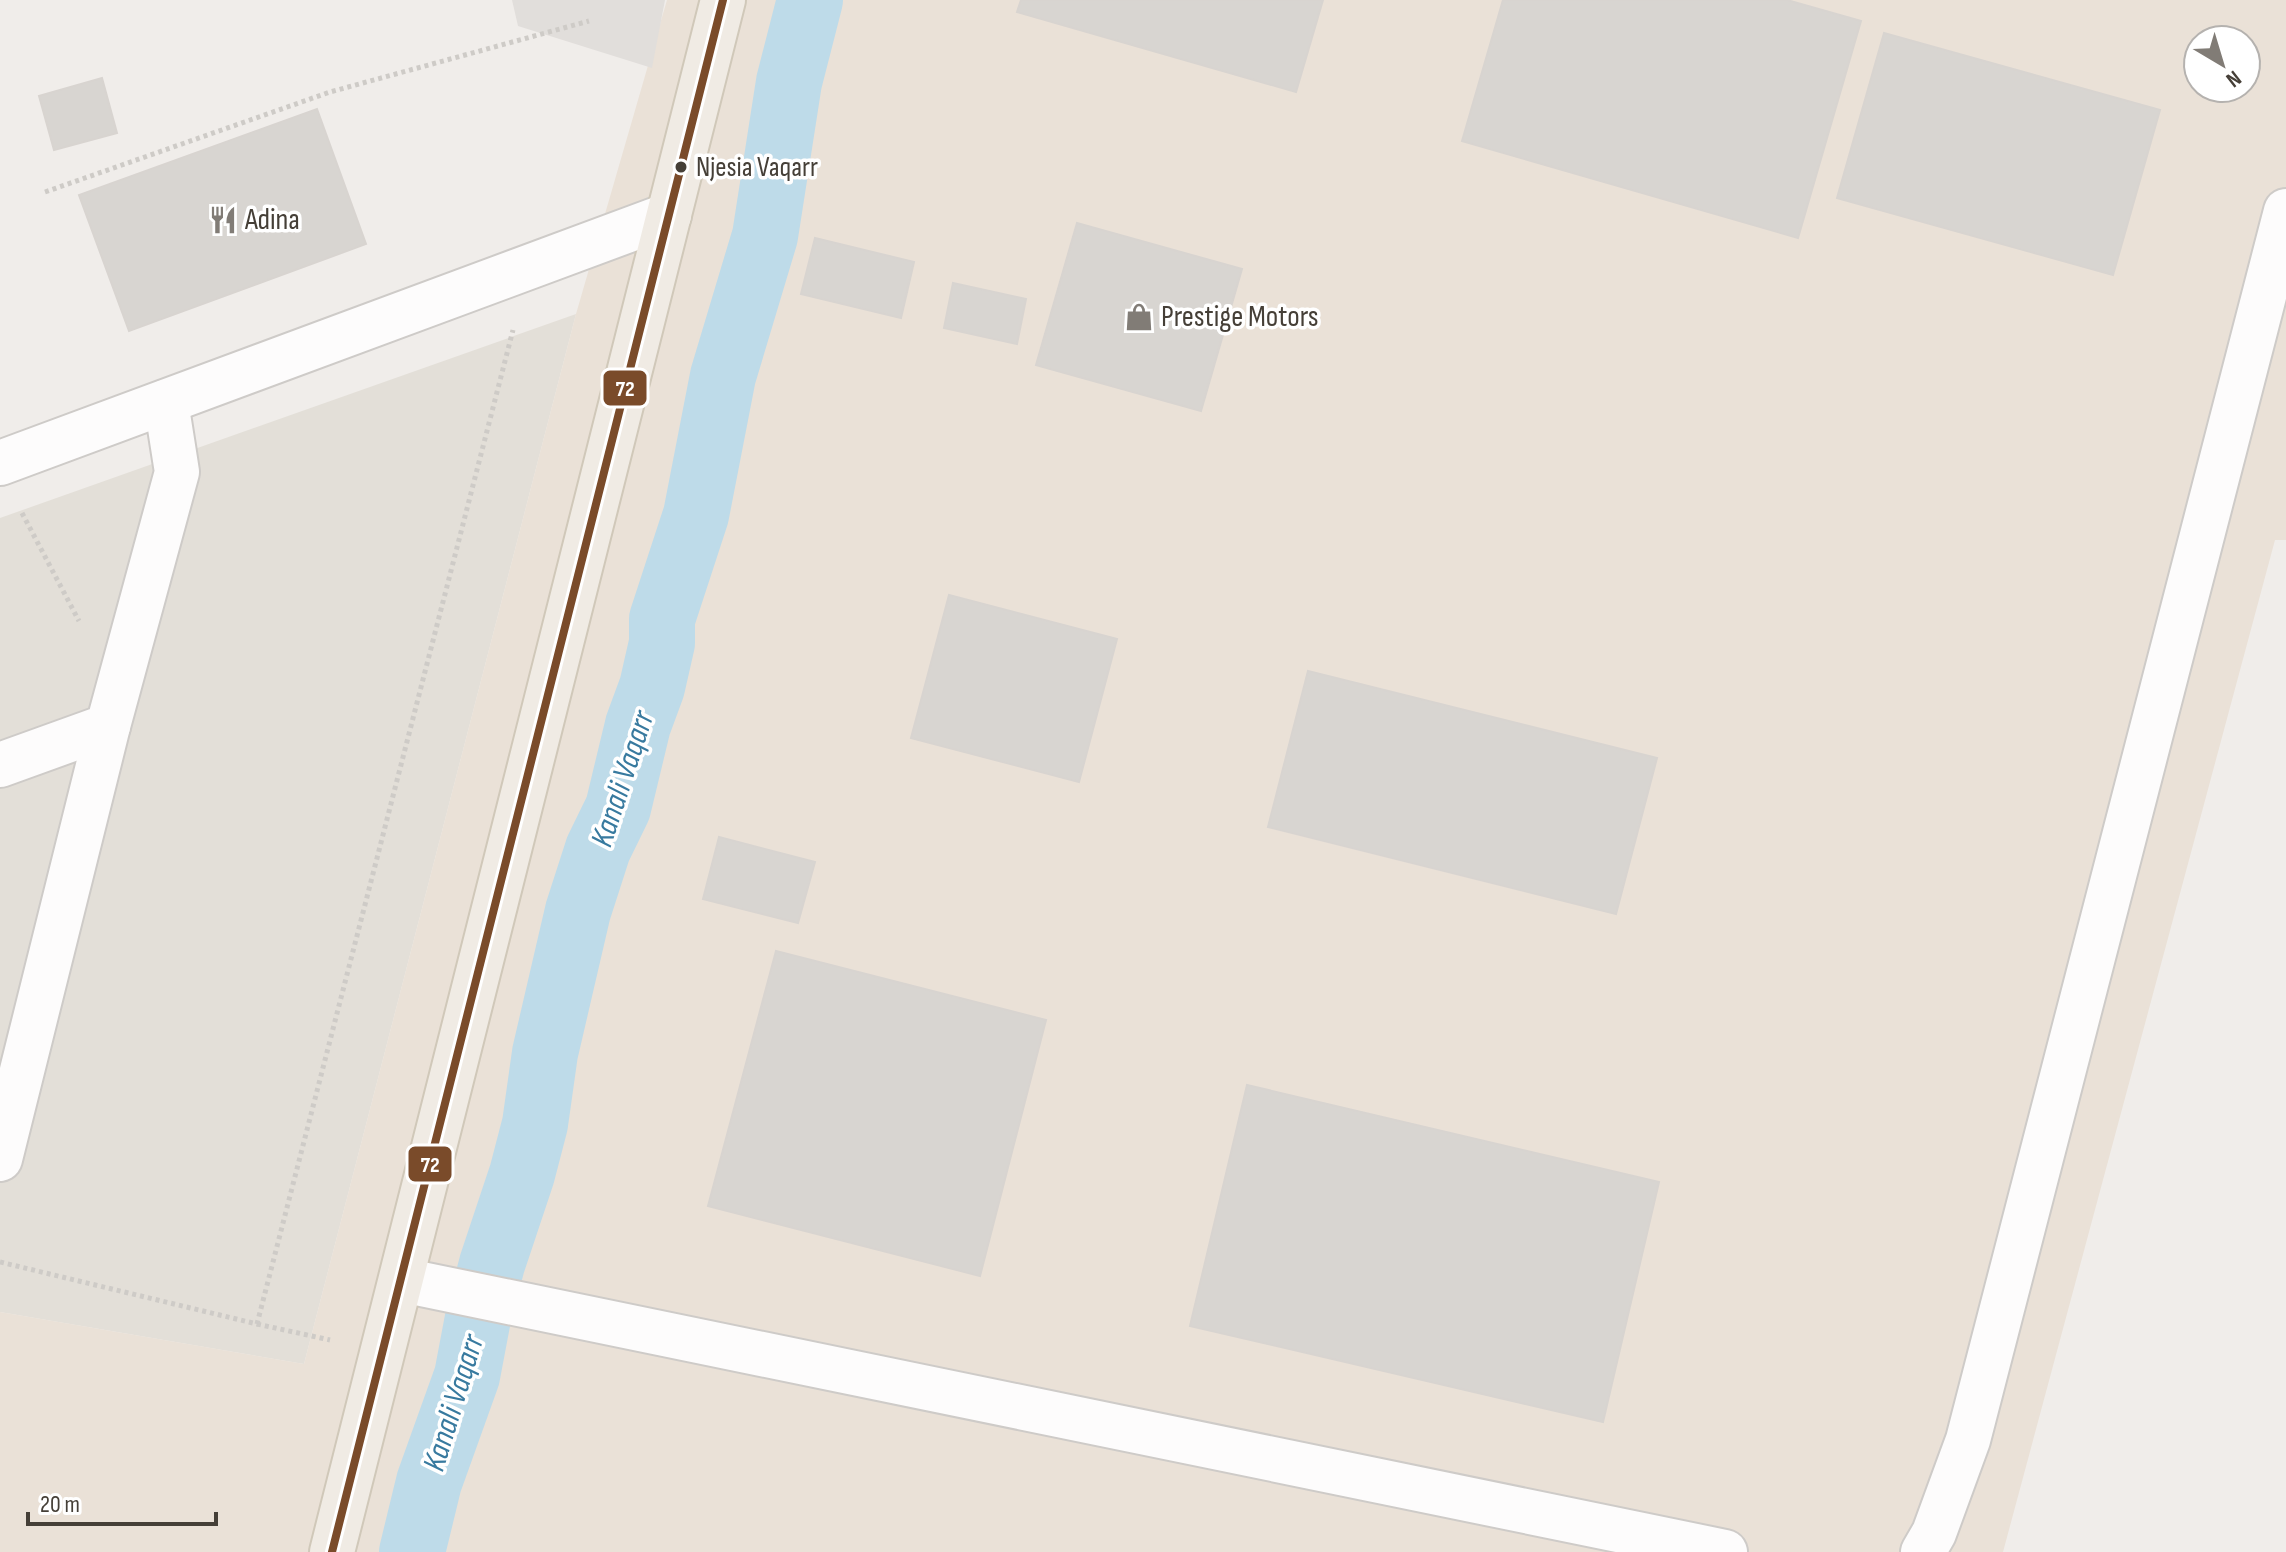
<svg xmlns="http://www.w3.org/2000/svg" width="2286" height="1552" font-family="'Sofia Sans Condensed',sans-serif">
	<rect width="100%" height="100%" fill="#f0edea"/>
	<polygon fill="#e3dfd8" points="576,314 304,1364 0,1312 0,518"/>
	<path fill="#eae1d7" fill-rule="evenodd" d="M667,0h1619v540h-11l-272,1012h-2003v-240l304,52 272,-1050zM2198,40h48v48h-48z"/>
	<polygon fill="#e1dedb" points="512,0 665,0 652,68 518,26"/>
	<g fill="none" stroke-linecap="round" stroke-linejoin="round">
		<polyline stroke="#bedbe9" stroke-width="66" points="412,1552 429,1482 467,1376 478,1318 492,1264 522,1174 535,1124 545,1053 578,911 598,849 618,808 638,725 652,687 662,643 662,619 696,515 723,376 765,236 789,82 810,0"/>
	</g>
	<g fill="#d8d5d1" stroke="#d8d4d0" stroke-width="2">
		<polygon points="1021,0 1323,0 1296,92 1017,12"/>
		<polygon points="1503,0 1787,0 1861,21 1798,238 1462,141"/>
		<polygon points="1884,33 2160,110 2113,275 1837,198"/>
		<polygon points="102,78 117,133 54,150 39,96"/>
		<polygon points="317,109 366,244 129,331 79,195"/>
		<polygon points="1077,223 1242,269 1201,411 1036,365"/>
		<polygon points="815,238 914,262 901,318 801,294"/>
		<polygon points="953,283 1026,299 1017,344 944,328"/>
		<polygon points="949,595 1117,639 1079,782 911,738"/>
		<polygon points="1308,671 1657,758 1616,914 1268,827"/>
		<polygon points="719,837 815,862 798,923 703,899"/>
		<polygon points="776,951 1046,1020 980,1276 708,1206"/>
		<polygon points="1247,1085 1659,1182 1603,1422 1190,1326"/>
	</g>
	<g fill="none" stroke-linecap="round" stroke-linejoin="round">
		<defs>
			<g id="minor">
				<polyline points="0,463 669,215"/>
				<polyline points="0,765 108,726 177,472 166,402"/>
				<polyline points="0,1159 108,726"/>
				<polyline points="402,1280 1725,1552"/>
				<polyline points="1923,1552 1934,1533 1968,1440 2286,211"/>
			</g>
			<polyline id="primary" points="332,1552 723,0"/>
		</defs>
		<use href="#minor" stroke="#cecbc8" stroke-width="48"/>
		<use href="#primary" stroke="#d0c8b9" stroke-width="48"/>
		<g stroke="#cecbc7" stroke-width="5" stroke-dasharray="4 4" stroke-linecap="butt">
			<polyline points="45,192 330,92 589,21"/>
			<polyline points="22,513 79,621"/>
			<polyline points="0,1262 257,1324 513,330"/>
			<polyline points="257,1324 330,1340"/>
		</g>
		<use href="#minor" stroke="#fdfcfc" stroke-width="44"/>
		<use href="#primary" stroke="#f0ebe4" stroke-width="44"/>
		<defs>
			<polyline id="bus-1" points="332,1552 723,0"/>
		</defs>
		<use href="#bus-1" stroke="#fff" stroke-width="14"/>
		<use href="#bus-1" stroke="#7a4b2a" stroke-width="8"/>
	</g>
	<defs>
		<symbol id="restaurant-bare" viewBox="-9 -9 18 18"><path d="M-5-6h1v4h1v-4h1v4h1v-4h1v5L-1.5 .5V6h-2V.5L-5-1ZM5-6V6H3V1.5H1.5Q1.5-4 5-6Z" fill="#817c76" stroke="#fff" stroke-width="2.5" paint-order="stroke"/></symbol>
		<symbol id="shop-bare" viewBox="-9 -9 18 18"><path d="M-5-2.5h2.3a2.7 3.5 0 0 1 5.4 0H5L5.5 6h-11ZM-1.5-2.5h3a1.5 2.3 0 0 0-3 0Z" fill="#817c76" stroke="#fff" stroke-width="2.5" paint-order="stroke"/></symbol>
	</defs>
	<g fill-rule="evenodd">
		<use href="#restaurant-bare" x="203" y="200" width="40" height="40"/>
		<use href="#shop-bare" x="1119" y="297" width="40" height="40"/>
	</g>
	<circle fill="#453f37" stroke="#fff" stroke-width="3" cx="681" cy="167" r="7"/>
	<g text-anchor="middle" dominant-baseline="central" stroke-width="7" stroke-linejoin="round" paint-order="stroke">
		<g font-size="28" fill="#453f37" stroke="#fff" text-anchor="start">
			<text x="696" y="167">Njesia Vaqarr</text>
		</g>
		<g font-size="30" fill="#453f37" stroke="#fff" text-anchor="start">
			<text x="245" y="220">Adina</text>
			<text x="1161" y="317">Prestige Motors</text>
		</g>
		<g font-size="32" font-style="italic" fill="#387a9f" stroke="#fff">
			<text transform="translate(623 779) rotate(-72)">Kanali Vaqarr</text>
			<text transform="translate(454 1403) rotate(-73)">Kanali Vaqarr</text>
		</g>
	</g>
	<g stroke="#fff" stroke-width="3">
		<rect x="602" y="369" width="46" height="38" rx="8" fill="#7a4b2a"/>
		<rect x="407" y="1145" width="46" height="38" rx="8" fill="#7a4b2a"/>
	</g>
	<g font-size="22" text-anchor="middle" font-weight="bold" fill="#fff">
		<text x="625" y="396">72</text>
		<text x="430" y="1172">72</text>
	</g>
	<g transform="translate(2222 64) rotate(142)"><circle r="38" fill="#ffffff" stroke="#b5b2af" stroke-width="2"/>
	<path d="M0-6L14 30L0 20L-14 30Z" fill="#817c76"/>
	<text y="-12" font-size="22" font-weight="bold" text-anchor="middle" fill="#453f37">N</text>
	</g>
	<path d="M28 1512v12h188v-12" fill="none" stroke="#453f37" stroke-width="4"/>
	<text x="40" y="1512" font-size="24" fill="#453f37" stroke="#ffffff" stroke-width="6" paint-order="stroke">20 m</text>
</svg>
